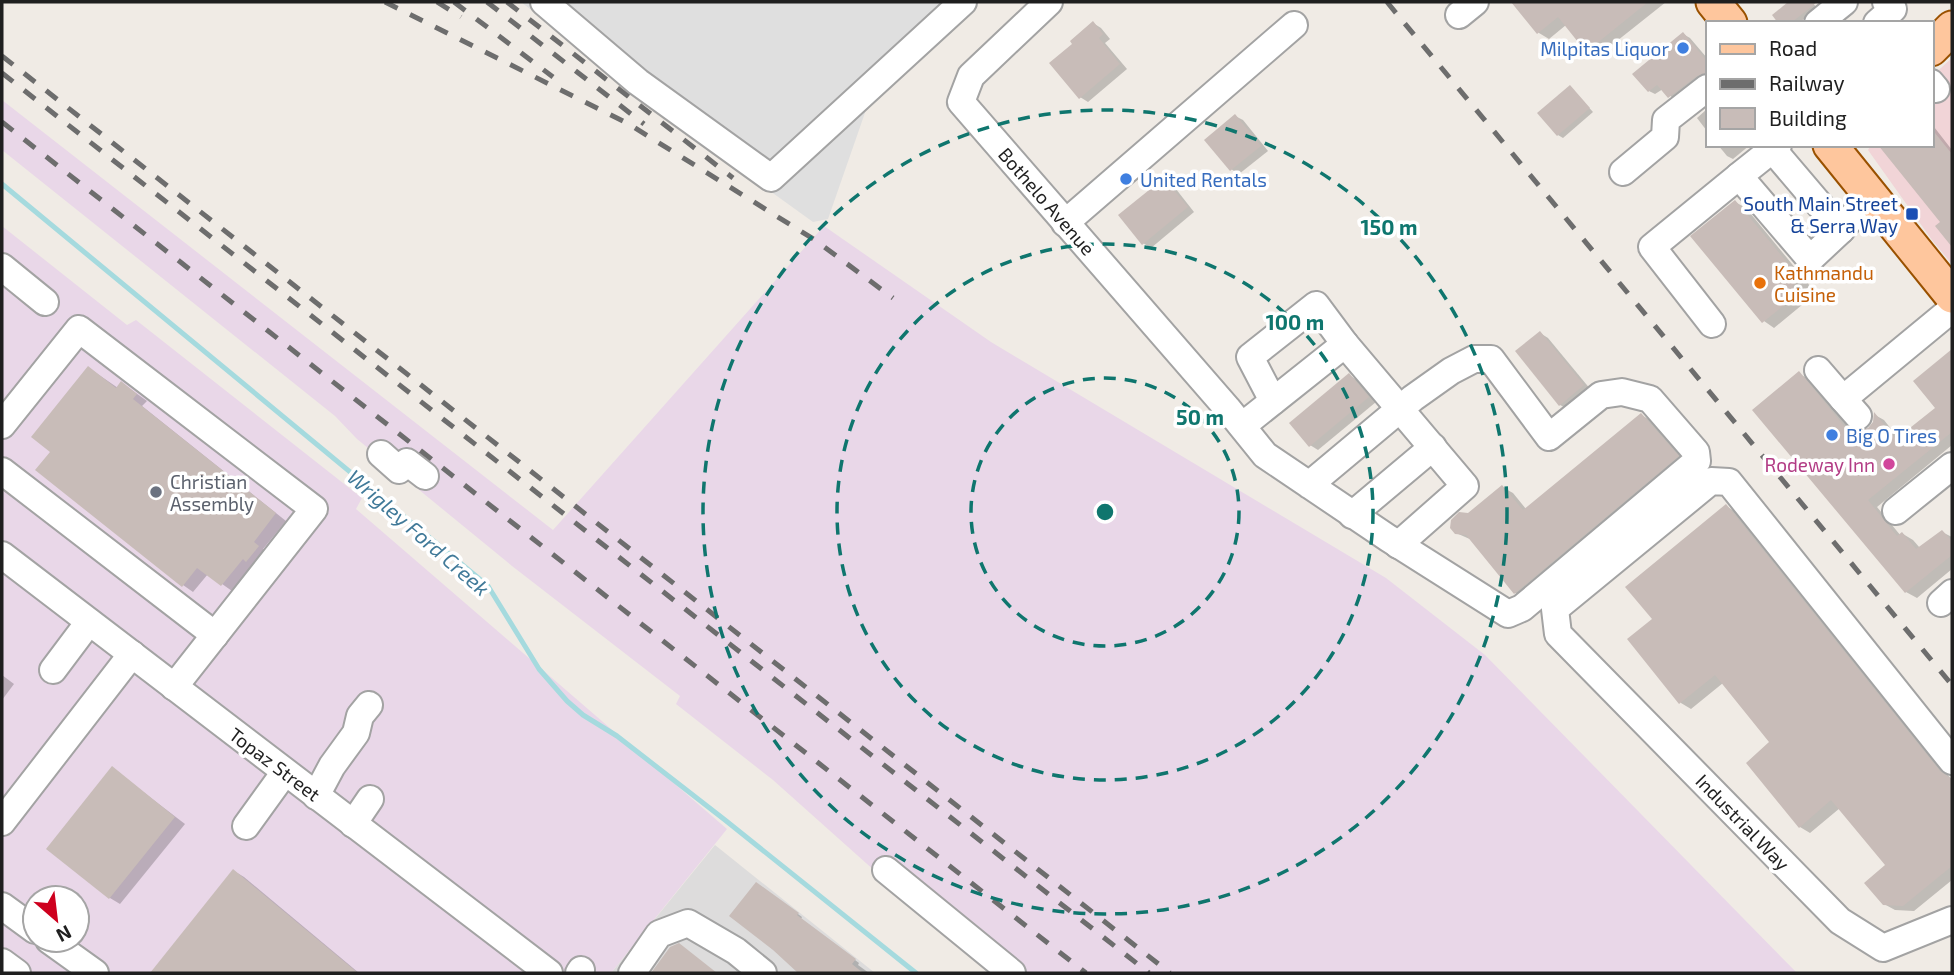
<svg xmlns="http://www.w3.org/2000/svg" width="1954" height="975" font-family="'Exo 2',sans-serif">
	<rect width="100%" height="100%" fill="#f0ebe5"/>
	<polygon fill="#dddcdc" points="715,845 875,973 611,973"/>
	<polygon fill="#f1d4d7" points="1952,58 1952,264 1932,240 1868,150 1871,145 1931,145 1931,77"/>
	<g fill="#e9d7e8" fill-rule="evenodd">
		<polygon points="2,100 553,530 824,226 991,342 1386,578 1485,655 1797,973 993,973 941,930 773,780 676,704 680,696 512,566 357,439 335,416 2,150"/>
		<path d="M2,226l125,99 9,-5 226,178 -6,11 371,320 -116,144h-609zM35,898h42v42h-42z"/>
	</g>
	<polygon fill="#dfdfdf" points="521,2 979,2 867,107 828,219 813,222 752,178 750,180"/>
	<g fill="#0003">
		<polygon points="1513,2 1666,2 1598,56 1587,50 1566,25 1549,39 1539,33"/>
		<polygon points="1791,2 1812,2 1817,8 1799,23 1780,23 1774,15"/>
		<polygon points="1093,23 1101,28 1110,39 1105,43 1127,69 1088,102 1080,97 1075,45"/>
		<polygon points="1683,34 1690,38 1707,58 1707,78 1676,101 1663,89 1655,94 1649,91"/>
		<polygon points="1570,87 1593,112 1563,138 1558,135"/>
		<polygon points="1707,109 1707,131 1697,118"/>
		<polygon points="1235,116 1243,120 1268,151 1239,174 1231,169"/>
		<polygon points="1931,123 1952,150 1952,244 1938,227 1943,223 1931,145"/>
		<polygon points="1718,145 1750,145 1733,159 1727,156"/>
		<polygon points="1164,180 1172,184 1194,212 1151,248 1143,243"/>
		<polygon points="1735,202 1746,208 1810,286 1802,292 1808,300 1774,328 1764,321"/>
		<polygon points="1540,333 1548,338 1591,390 1568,409 1560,405"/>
		<polygon points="1952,352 1952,445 1877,507 1901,536 1903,534 1913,540 1920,548 1942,532 1952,537 1952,569 1917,598 1906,592 1754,411 1799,374 1809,379 1854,433 1869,430 1874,422 1875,415 1884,420 1899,439 1937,408 1915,381"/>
		<polygon points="89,368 118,388 122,383 147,401 142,406 286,521 263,549 268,553 254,564 232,591 208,574 193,592 183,585 52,452"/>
		<polygon points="1349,375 1357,380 1376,402 1318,450 1310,445"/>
		<polygon points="1641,415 1652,421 1688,463 1526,599 1515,593 1472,540 1456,533 1468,515 1502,487 1513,493 1526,509"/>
		<polygon points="1726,506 1736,512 1952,780 1952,880 1914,911 1895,910 1884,904 1887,865 1840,808 1810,833 1800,827 1772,742 1723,683 1691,709 1681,703 1654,619"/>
		<polygon points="2,675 14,684 2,700"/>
		<polygon points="113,769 185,824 120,904 110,898"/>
		<polygon points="234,871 244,877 359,973 152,973"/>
		<polygon points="761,887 802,917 801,919 859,963 858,965 869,973 805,973 731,915"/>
	</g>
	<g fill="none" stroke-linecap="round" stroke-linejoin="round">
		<polyline stroke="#a5dade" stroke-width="5" points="2,184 488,586 539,669 567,701 583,715 617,736 725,820 916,973"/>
	</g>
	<g fill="#c8bcb8">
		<polygon points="1511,2 1648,2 1586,52 1558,17 1537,34"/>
		<polygon points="1788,2 1817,2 1791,23 1778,23 1772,15"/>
		<polygon points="1093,21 1103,34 1099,38 1120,64 1079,99 1049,63 1072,44 1070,41"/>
		<polygon points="1683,32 1707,61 1707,73 1697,76 1668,98 1657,85 1648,92 1632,74"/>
		<polygon points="1570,85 1590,108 1557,136 1537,113"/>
		<polygon points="1235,114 1261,146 1230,171 1204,140"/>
		<polygon points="1931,128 1952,154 1952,247 1935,226 1940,222 1878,145 1931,145"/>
		<polygon points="1164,178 1188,207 1142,245 1118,215"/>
		<polygon points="1735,200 1801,279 1792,286 1799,293 1762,323 1690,236"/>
		<polygon points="1540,331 1584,385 1559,406 1515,351"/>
		<polygon points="1952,349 1952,432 1868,500 1897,536 1902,532 1916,549 1942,530 1952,541 1952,555 1905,593 1752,410 1799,371 1849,432 1868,428 1873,422 1874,412 1896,439 1935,408 1913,381"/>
		<polygon points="88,366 116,388 121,381 137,394 133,399 276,513 254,542 259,546 246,562 243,559 221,586 197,568 182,587 35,470 50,452 31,437"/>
		<polygon points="1349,373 1369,397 1309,447 1289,423"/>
		<polygon points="1641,413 1679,456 1514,594 1466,535 1455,534 1450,528 1451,520 1459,512 1468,513 1502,485 1523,510"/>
		<polygon points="1726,504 1940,771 1952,779 1952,866 1903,906 1883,905 1864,883 1885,865 1831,800 1799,828 1746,763 1769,742 1715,675 1679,704 1627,639 1652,619 1625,587"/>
		<polygon points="112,766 175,817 109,899 46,849"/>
		<polygon points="233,869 358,973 150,973"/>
		<polygon points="756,882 799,913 797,915 856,959 852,964 863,973 798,973 773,950 729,916"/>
		<polygon points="679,943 717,973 651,973 670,947"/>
	</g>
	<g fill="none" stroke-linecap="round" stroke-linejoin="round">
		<defs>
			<g id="minor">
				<polyline points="544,2 638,82 771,178 963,2"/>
				<polyline points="1049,2 971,76 961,102 1227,408 1265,455 1388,538 1508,614 1522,608 1697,461 1696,452 1650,399 1622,392 1601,395 1549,437 1491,359 1474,359 1451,371 1413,398 1309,485"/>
				<polyline points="1459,15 1475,2"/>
				<polyline points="1818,23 1844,2"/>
				<polyline points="1877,23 1893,9 1886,2"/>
				<polyline points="1931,83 1936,89"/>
				<polyline points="1778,145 1739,176 1810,259 1841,230 1871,195"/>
				<polyline points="1773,150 1841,230"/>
				<polyline points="1623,172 1665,137 1666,120 1707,88"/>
				<polyline points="1065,223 1294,25"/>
				<polyline points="2,267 45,302"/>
				<polyline points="1712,324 1652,247 1739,176"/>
				<polyline points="1818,370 1843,399"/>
				<polyline points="1273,401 1250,357 1316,305 1345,344"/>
				<polyline points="1858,416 1843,399 1952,309"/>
				<polyline points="2,425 79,329 314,509 174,687"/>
				<polyline points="1242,426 1345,344 1465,486 1398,545"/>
				<polyline points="381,454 399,470 407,462 425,476"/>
				<polyline points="2,471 215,635"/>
				<polyline points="1896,511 1952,466"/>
				<polyline points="1352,515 1433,447"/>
				<polyline points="2,555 549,973"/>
				<polyline points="1941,603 1952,593"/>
				<polyline points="53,670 89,622"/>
				<polyline points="1952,761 1729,482 1711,481 1555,609 1558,634 1840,921 1883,948 1952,920"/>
				<polyline points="316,796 332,766 356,733 360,716 369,705"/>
				<polyline points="2,822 132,654"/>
				<polyline points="353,824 370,799"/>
				<polyline points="246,826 285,772"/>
				<polyline points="886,870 1012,973"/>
				<polyline points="2,906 35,930"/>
				<polyline points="49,940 95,973"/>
				<polyline points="2,962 17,973"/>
				<polyline points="579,973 581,970"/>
				<polyline points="632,973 659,934 688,923 736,951 763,973"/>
			</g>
			<g id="major">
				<polyline points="1713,2 1730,23"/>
				<polyline points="1931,49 1952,28"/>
				<polyline points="1830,145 1952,296"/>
			</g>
		</defs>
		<use href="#minor" stroke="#a3a3a3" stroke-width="30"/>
		<use href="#major" stroke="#9a5100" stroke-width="37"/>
		<use href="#minor" stroke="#fff" stroke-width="26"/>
		<use href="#major" stroke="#fec69d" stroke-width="33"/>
		<g stroke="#6d6d6d" stroke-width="5" stroke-dasharray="14 14" stroke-linecap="butt">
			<polyline points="385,2 627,123 815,240 893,298"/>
			<polyline points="437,2 461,17"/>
			<polyline points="454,2 553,77"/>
			<polyline points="487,2 644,124"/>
			<polyline points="507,2 733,178"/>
			<polyline points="1387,2 1952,685"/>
			<polyline points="2,56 1170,973"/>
			<polyline points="2,73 1149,973"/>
			<polyline points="2,122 1086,973"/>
		</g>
	</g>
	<g fill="none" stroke="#0f766e" stroke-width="3.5" stroke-dasharray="12 9">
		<circle cx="1105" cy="512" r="134"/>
		<circle cx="1105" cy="512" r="268"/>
		<circle cx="1105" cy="512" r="402"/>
	</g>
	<g fill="#3f7fe0" stroke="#fff" stroke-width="2.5">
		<circle cx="1683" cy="48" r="7"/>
		<circle cx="1126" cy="179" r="7"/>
		<circle cx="1832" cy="435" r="7"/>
	</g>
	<rect fill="#1a4fb4" stroke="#fff" stroke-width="2.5" x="1905" y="207" width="14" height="14" rx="3.5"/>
	<circle fill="#e8710a" stroke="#fff" stroke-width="2.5" cx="1760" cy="283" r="7"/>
	<circle fill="#d1479c" stroke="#fff" stroke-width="2.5" cx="1889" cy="464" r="7"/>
	<circle fill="#6b7280" stroke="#fff" stroke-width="2.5" cx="156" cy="492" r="7"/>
	<g text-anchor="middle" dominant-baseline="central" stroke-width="7" stroke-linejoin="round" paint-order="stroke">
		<g font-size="19" fill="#366cbe" stroke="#fff" text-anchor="start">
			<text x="1669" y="48" text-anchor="end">Milpitas Liquor</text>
			<text x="1140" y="179">United Rentals</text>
			<text x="1846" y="435">Big O Tires</text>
		</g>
		<g font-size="19" fill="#1f1f1f" stroke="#fff">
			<text transform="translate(1047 201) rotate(49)">Bothelo Avenue</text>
			<text transform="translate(275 764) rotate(37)">Topaz Street</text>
			<text transform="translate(1743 822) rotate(46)">Industrial Way</text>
		</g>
		<g font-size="19" fill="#164399" stroke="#fff" text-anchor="end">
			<text x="1898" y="203">South Main Street<tspan x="1898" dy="22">&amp; Serra Way</tspan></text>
		</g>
		<g font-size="19" fill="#c56008" stroke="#fff" text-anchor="start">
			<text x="1774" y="272">Kathmandu<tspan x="1774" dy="22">Cuisine</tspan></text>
		</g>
		<g font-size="19" fill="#b23c85" stroke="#fff" text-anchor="end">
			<text x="1875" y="464">Rodeway Inn</text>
		</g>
		<g font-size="19" fill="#5b616d" stroke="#fff" text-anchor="start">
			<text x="170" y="481">Christian<tspan x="170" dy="22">Assembly</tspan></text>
		</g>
		<g font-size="21" font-style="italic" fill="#417a99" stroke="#fff">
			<text transform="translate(419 532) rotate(41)">Wrigley Ford Creek</text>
		</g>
	</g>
	<circle cx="1105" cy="512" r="10" fill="#0f766e" stroke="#fff" stroke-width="3.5"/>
	<g font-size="21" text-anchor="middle" font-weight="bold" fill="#0f766e" stroke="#fff" stroke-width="7" stroke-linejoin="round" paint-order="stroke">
		<text x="1389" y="235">150 m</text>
		<text x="1295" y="330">100 m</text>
		<text x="1200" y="425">50 m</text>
	</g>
	<rect width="1954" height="975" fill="none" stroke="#1f1f1f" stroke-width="7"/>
	<rect x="1706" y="21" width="228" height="126" fill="#ffffff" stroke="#a5a5a5" stroke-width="2"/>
	<rect x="1720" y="44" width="35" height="10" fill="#fec69d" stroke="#a5a5a5" stroke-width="2"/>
	<text x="1769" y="56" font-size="21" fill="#1f1f1f">Road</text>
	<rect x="1720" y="79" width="35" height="10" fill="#6d6d6d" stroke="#a5a5a5" stroke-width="2"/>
	<text x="1769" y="91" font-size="21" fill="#1f1f1f">Railway</text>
	<rect x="1720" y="108" width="35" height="21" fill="#c8bcb8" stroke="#a5a5a5" stroke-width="2"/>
	<text x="1769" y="126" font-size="21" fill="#1f1f1f">Building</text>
	<g transform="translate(56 919) rotate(152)"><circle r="33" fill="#ffffff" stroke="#a5a5a5" stroke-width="2"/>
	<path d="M0-5L12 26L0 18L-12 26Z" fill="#ce001e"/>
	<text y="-10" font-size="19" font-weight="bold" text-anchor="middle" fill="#1f1f1f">N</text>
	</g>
</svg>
